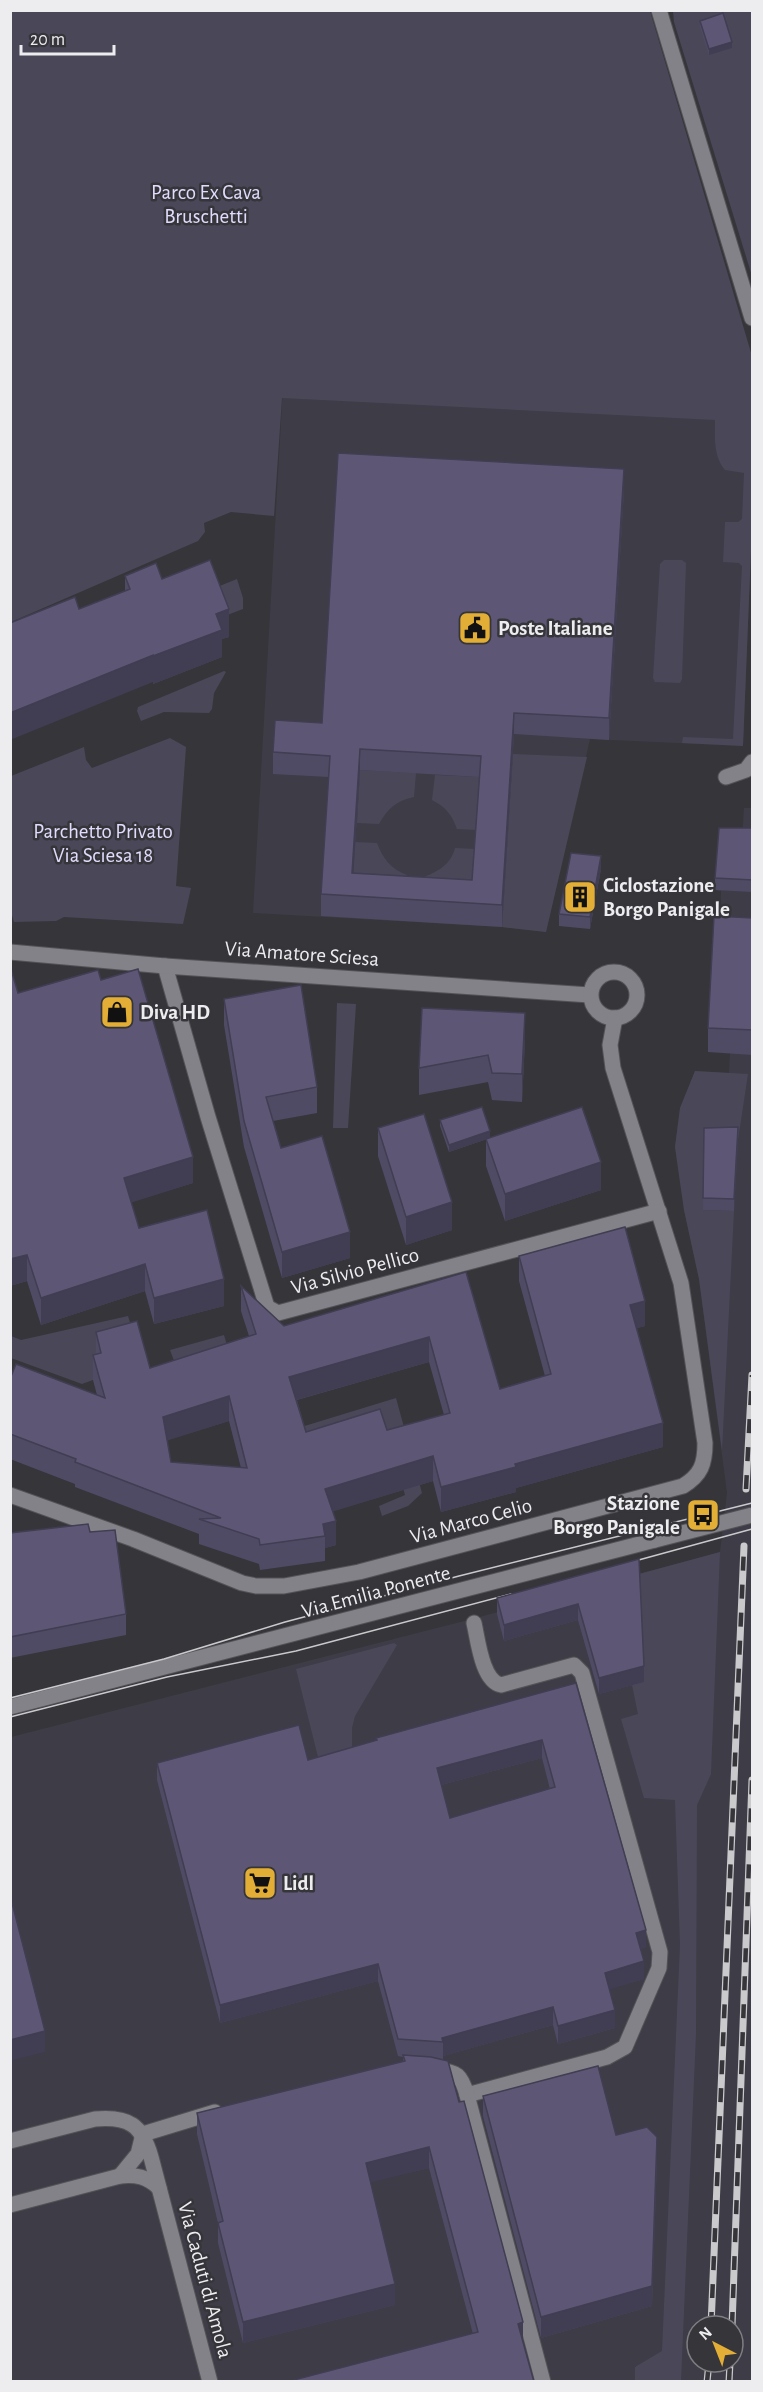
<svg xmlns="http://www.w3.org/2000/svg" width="763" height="2392" font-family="'Alegreya Sans',sans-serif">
	<rect width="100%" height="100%" fill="#36353a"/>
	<g fill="#3e3c47" fill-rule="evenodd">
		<polygon points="283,386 752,400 752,526 743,746 590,739 546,932 502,927 253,913"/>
		<path d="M744,808h8v1573h-91l-26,-15v16h-624v-645l461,-118 248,-67 7,-59 -28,-214 -15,-69 -9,-63 5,-39 15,-37 34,2 1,-20 -11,-113 2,-49 -6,-1 4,-50h23zM697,2326h36v36h-36z"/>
	</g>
	<g fill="#4a4759">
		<path d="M10,11h640l102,345v170l-9,220 -61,-3 1,-6 50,2 9,-173 -3,-3 -16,-1 2,-40h13l4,-3 2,-46 -19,-3c-12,-14 -10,-33 -10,-50l-433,-22 -8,118 -43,-4 -27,11 1,9 -7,9 -187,81z"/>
		<polygon points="673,11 752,11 752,276 674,22"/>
		<polygon points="664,560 682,560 686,563 682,679 680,683 655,682 653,678 660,564"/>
		<polygon points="237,579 243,598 243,609 222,617 212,589"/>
		<polygon points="224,671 226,672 214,693 212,709 209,713 164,712 141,721 137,711 138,707"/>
		<polygon points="170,738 186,747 176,886 191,888 183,924 64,917 56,921 14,922 10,909 11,776 84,747 86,760 92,768"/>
		<polygon points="513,754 587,757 546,932 502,927"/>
		<path d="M360,770l56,3 -2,24c-17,3 -27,12 -35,27l-22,-1z"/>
		<path d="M435,775l46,2 -4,53 -20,-1c-5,-14 -11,-22 -25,-29z"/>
		<path d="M355,842l22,1c6,16 14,26 30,32l-3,23 -52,-3z"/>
		<path d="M455,848l21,1 -4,53 -50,-3 2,-22c15,-6 27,-13 31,-29z"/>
		<polygon points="337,1003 356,1004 348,1128 333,1128"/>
		<polygon points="695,1071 748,1074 738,1140 703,1210 734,1211 722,1451 699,1279 684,1210 675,1147 680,1108"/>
		<polygon points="128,1316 137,1345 101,1377 82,1384 11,1358 11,1336 21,1340"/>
		<polygon points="224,1335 229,1352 176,1366 170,1350"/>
		<polygon points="396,1398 422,1493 408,1506 382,1516 379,1506 405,1495 385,1424 304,1450 298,1428"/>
		<polygon points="720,1552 711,1774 697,1805 696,2034 681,2381 635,2381 635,2367 662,2351 680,1945 675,1800 644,1798 621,1719 638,1714 632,1685 639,1574"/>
		<polygon points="394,1643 397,1645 355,1716 352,1728 352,1757 322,1773 296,1669"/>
	</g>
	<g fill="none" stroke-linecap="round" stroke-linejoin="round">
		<defs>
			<g id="lane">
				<polyline points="659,10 752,318"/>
				<polyline points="726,777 746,770 752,762"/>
				<polyline points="165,966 208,1117 267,1307 278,1313 659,1211"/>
				<path d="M433,2069c23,4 27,2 34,26l140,-38 18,-10 34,-79 1,-16 -78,-279 -8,-8 -73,20c-19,-4 -23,-45 -27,-62"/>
				<polyline points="467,2095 543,2382"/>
				<polyline points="120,2176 138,2154 143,2134 215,2112"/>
			</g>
			<g id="street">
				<polyline points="10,952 165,966 590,995"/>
				<circle cx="614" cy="995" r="23"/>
				<path d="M10,1495l123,44 109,44 14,3h28l75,-14 324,-86c18,-11 22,-22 22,-43l-24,-160 -68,-215 -3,-23 5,-27"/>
				<path d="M10,2141l85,-22c34,-3 47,6 56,38l59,225"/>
				<path d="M10,2205l110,-29c16,-2 28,1 39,12"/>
			</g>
			<polyline id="secondary" points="10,1707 655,1540"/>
		</defs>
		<use href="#lane" stroke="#535357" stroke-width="17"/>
		<use href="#street" stroke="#535357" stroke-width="17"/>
		<use href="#secondary" stroke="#535357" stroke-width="17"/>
		<use href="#lane" stroke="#838288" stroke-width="15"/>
		<use href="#street" stroke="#838288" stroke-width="15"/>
		<use href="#secondary" stroke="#838288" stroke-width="15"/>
		<g stroke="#cacacd" stroke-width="1.5">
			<polyline points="624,1564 752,1529"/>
			<polyline points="10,1698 164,1659 285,1622 459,1576 752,1503"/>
			<polyline points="10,1717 167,1677 296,1651 511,1594"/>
		</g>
		<defs>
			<g id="rail">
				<polyline points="746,1489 752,1375"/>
				<polyline points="711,2326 744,1546"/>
				<polyline points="732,2326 752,1780"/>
				<polyline points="707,2382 709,2362"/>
				<polyline points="729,2382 730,2362"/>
			</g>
		</defs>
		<use href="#rail" stroke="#cacacd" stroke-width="7"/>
		<use href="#rail" stroke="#36353a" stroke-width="4.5" stroke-dasharray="14" stroke-linecap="butt"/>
		<defs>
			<polyline id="secondary-bridge" points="655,1540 752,1515"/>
		</defs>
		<use href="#secondary-bridge" stroke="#535357" stroke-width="17" stroke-linecap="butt"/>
		<use href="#secondary-bridge" stroke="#838288" stroke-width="15"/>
	</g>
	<g fill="#504b65" fill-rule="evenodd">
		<polygon points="700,21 732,48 709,55 700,27"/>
		<path d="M624,490l-15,250 -95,-6 -12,193 -181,-11v-22l8,-117 -56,-3v-22l49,-29zM360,770l119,7 -7,103 -119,-7z"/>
		<polygon points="125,576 162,579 229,637 222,639 222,657 153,684 153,682 79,609 125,591"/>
		<polygon points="753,828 753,892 715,890 715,878"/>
		<polygon points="601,869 590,929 559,926 559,914"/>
		<polygon points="753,918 753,1055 708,1052 708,1028"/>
		<polygon points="10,966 18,993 101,980 193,1183 131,1202 139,1228 224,1306 154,1324 145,1291 41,1325 27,1281 10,1286"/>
		<polygon points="224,999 317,1087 317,1113 273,1121 281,1148 350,1258 282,1278 244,1147 224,1025"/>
		<polygon points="525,1040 522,1102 492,1100 488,1082 419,1095 419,1068"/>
		<polygon points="440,1120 490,1138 449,1152 440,1126"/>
		<polygon points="378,1128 452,1230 406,1245 378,1156"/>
		<polygon points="704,1128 738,1140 734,1211 703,1210"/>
		<polygon points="486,1139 601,1190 505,1221 486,1166"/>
		<path d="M519,1256l126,70 -8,2 26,119 -147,41v4l-75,20 -8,-31 -100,30 3,34 -11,3v13l-65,9 -1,-6 -60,-20v-10l-124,-47v-3l-65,-25v-80l87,16 -4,-15v-25l3,-1v-22l54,36 99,-32 -8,-25v-25l43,40 182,-54 34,117 45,-13 -26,-95zM429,1362l15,53 -57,15 -81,2 -9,-32zM229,1421l12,47 -70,-6 -4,-22z"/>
		<polygon points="90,1532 126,1614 126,1635 10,1658 10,1533"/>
		<polygon points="639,1559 644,1682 599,1694 578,1620 504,1641 497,1614 497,1598"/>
		<path d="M576,1683l70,264 -6,2 4,30 -35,10 6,39 -57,16 -5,-19 -110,31v4l16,42 64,220 -50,12 -44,-166 -59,14 25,123 -152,38 -25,-100v-20l-21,-89v-21l206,-52v-4l-5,-1 -20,-75 -158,42 -63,-243v-17l151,-3 68,-19v-3zM542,1758l8,31 -100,29 -9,-33z"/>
		<polygon points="483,2096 616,2135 657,2158 652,2306 541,2338 483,2116"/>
	</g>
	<g fill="#413d52">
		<polygon points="732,42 732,48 709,55 709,49"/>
		<polygon points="624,469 624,490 609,740 609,718"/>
		<polygon points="229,609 229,637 222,639 222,657 153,684 153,656 216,614"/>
		<polygon points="153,655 153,682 10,740 10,713"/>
		<polygon points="514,713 514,734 502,927 502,905"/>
		<polygon points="360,749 360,770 352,895 352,873"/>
		<polygon points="601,856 601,869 590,929 590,917"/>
		<polygon points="525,1013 525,1040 522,1102 522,1074"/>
		<polygon points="738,1127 738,1140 734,1211 734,1199"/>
		<polygon points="490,1131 490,1138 449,1152 449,1145"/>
		<polygon points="193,1157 193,1183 124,1205 124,1178"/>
		<polygon points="601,1162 601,1190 505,1221 505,1194"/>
		<polygon points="452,1202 452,1230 406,1245 406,1217"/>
		<polygon points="350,1232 350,1258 282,1278 282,1252"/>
		<polygon points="27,1255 27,1281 10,1286 10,1259"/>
		<polygon points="145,1264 145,1291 41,1325 41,1298"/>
		<polygon points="224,1279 224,1306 154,1324 154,1298"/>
		<polygon points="645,1301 645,1326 630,1330 630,1305"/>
		<polygon points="429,1337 429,1362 289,1402 289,1377"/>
		<polygon points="229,1396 229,1421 163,1442 163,1417"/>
		<polygon points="663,1423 663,1447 516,1488 516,1492 441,1512 441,1487 515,1464"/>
		<polygon points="433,1456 433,1481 325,1514 325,1489"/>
		<polygon points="336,1521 336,1545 325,1548 325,1536 323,1524"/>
		<polygon points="578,1604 578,1620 504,1641 504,1625"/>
		<polygon points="644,1666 644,1682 599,1694 599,1678"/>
		<polygon points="542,1740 542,1758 437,1786 437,1768"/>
		<polygon points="646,1930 646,1947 636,1950 636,1933"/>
		<polygon points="644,1961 644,1979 605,1991 605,1973"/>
		<polygon points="378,1964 378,1981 220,2023 220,2005"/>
		<polygon points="553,2007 553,2025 443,2056 443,2042 442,2038"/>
		<polygon points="615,2010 615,2028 558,2044 558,2026"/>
		<polygon points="45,2031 45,2052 10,2061 10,2040"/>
		<polygon points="657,2137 652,2306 541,2338 541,2317"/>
		<polygon points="429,2147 429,2168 366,2184 366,2163"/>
		<polygon points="395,2284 395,2305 243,2343 243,2322"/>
		<polygon points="523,2322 523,2343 518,2324"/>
	</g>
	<g fill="#5d5775" stroke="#413d52" stroke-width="1.5" fill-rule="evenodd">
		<polygon points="723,13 732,42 709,49 700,21"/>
		<path d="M338,453l286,16 -15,249 -95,-5 -12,192 -181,-11 9,-138 -57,-4 2,-32 47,3zM360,749l121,7 -9,124 -120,-7z"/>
		<polygon points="210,560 229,609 216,614 222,630 153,656 153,655 10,713 10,623 75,597 79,609 130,589 125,576 156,563 162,579"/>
		<polygon points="719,828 753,828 753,880 715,878"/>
		<polygon points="571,853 601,856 590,917 559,914"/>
		<polygon points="714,916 753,918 753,1030 708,1028"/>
		<polygon points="10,966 18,993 98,970 101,980 138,969 193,1157 124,1178 139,1228 207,1210 224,1279 154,1298 145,1264 41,1298 27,1255 10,1259"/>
		<polygon points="301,985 317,1087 266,1097 281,1148 322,1136 350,1232 282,1252 244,1121 224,999"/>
		<polygon points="422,1008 525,1013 522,1074 492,1073 488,1055 419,1068"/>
		<polygon points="482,1107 490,1131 449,1145 440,1120"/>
		<polygon points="582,1107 601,1162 505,1194 486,1139"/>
		<polygon points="424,1114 452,1202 406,1217 378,1128"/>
		<polygon points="738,1127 734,1199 703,1198 704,1128"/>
		<path d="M625,1227l20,74 -15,4 33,118 -148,41 1,3 -75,20 -8,-31 -108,33 11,32 -13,3 2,12 -65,9 -1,-6 -60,-20 22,-1 -146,-56 1,-3 -66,-25v-55l6,-15 89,34 -12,-43 8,-2 -5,-21 41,-11 13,47 106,-34 -15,-48 43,40 182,-54 34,117 51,-15 -32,-118zM429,1337l21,76 -63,17 -7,-21 -74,23 -17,-55zM229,1396l18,72 -76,-6 -8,-45z"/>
		<polygon points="88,1524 90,1532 115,1530 126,1614 10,1637 10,1533"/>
		<polygon points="639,1559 644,1666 599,1678 578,1604 504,1625 497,1598"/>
		<path d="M576,1683l70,247 -10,3 8,28 -39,12 10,37 -57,16 -5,-19 -111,31 1,4 -45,-3 -20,-75 -158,41 -63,-242 142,-38 9,35 69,-20 -1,-2zM542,1740l13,47 -105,31 -13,-50z"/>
		<polygon points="10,1895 45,2031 10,2040"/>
		<polygon points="403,2055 431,2057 448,2061 459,2102 464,2101 523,2322 518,2324 534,2382 286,2382 478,2332 429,2147 366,2163 395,2284 243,2322 218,2223 223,2221 197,2113 405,2061"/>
		<polygon points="598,2066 616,2135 647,2127 657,2137 652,2286 541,2317 483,2096"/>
	</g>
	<defs>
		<symbol id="civic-square" viewBox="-11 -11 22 22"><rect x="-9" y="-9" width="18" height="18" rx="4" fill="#e3ae35" stroke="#36353a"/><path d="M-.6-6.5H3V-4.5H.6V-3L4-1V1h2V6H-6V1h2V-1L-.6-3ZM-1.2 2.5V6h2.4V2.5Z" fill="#111"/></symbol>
		<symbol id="building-square" viewBox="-11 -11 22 22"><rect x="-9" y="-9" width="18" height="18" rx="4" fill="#e3ae35" stroke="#36353a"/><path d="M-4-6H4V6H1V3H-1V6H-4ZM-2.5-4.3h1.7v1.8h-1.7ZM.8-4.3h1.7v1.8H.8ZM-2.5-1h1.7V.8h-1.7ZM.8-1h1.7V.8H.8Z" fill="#111"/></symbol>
		<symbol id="shop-square" viewBox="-11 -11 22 22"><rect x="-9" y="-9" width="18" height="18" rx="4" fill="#e3ae35" stroke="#36353a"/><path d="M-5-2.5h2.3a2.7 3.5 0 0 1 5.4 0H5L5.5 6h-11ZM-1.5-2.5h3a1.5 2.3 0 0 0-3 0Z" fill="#111"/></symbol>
		<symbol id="bus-square" viewBox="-11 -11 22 22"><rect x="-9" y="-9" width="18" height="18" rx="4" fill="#e3ae35" stroke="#36353a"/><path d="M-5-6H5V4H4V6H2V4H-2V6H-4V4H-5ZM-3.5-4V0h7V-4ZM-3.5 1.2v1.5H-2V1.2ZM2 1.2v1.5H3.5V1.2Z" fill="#111"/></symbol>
		<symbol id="supermarket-square" viewBox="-11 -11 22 22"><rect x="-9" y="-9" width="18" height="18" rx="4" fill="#e3ae35" stroke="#36353a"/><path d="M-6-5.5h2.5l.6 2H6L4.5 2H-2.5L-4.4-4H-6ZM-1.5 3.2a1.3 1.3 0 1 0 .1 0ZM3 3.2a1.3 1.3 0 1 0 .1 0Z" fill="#111"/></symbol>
	</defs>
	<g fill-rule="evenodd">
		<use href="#civic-square" x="456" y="609" width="38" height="38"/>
		<use href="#building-square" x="561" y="878" width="38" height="38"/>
		<use href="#shop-square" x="98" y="993" width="38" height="38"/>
		<use href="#bus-square" x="684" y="1496" width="38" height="38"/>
		<use href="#supermarket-square" x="241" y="1864" width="38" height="38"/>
	</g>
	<g text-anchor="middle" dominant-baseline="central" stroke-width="5" stroke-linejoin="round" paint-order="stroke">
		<g font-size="21" fill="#e1dbfd" stroke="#36353a">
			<text x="206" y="192">Parco Ex Cava<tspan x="206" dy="24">Bruschetti</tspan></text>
			<text x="103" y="831">Parchetto Privato<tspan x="103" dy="24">Via Sciesa 18</tspan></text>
		</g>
		<g font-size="21" font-weight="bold" fill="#ededf0" stroke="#36353a" text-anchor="start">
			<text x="498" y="628">Poste Italiane</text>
			<text x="603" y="885">Ciclostazione<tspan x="603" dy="24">Borgo Panigale</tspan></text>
			<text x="140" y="1012">Diva HD</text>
			<text x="680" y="1503" text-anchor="end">Stazione<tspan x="680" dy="24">Borgo Panigale</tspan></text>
			<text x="283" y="1883">Lidl</text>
		</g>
		<g font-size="21" fill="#ededf0" stroke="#36353a">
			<text transform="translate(302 954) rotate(4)">Via Amatore Sciesa</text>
			<text transform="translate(355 1271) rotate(-15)">Via Silvio Pellico</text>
			<text transform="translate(471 1521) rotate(-15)">Via Marco Celio</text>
			<text transform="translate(376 1592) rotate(-15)">Via Emilia Ponente</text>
			<text transform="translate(205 2280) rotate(75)">Via Caduti di Amola</text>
		</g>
	</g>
	<rect width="763" height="2392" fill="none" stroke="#ededf0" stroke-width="24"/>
	<g transform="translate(715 2344) rotate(318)"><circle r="28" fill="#36353a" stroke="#7f7f83" stroke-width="1.5"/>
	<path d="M0-4.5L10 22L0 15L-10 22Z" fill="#e3ae35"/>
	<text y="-9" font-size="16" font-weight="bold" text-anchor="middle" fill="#ededf0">N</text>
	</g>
	<path d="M21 45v9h93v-9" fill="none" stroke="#ededf0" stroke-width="3"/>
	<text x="30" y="45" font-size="18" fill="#ededf0" stroke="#36353a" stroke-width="4.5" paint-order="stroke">20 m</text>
</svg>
